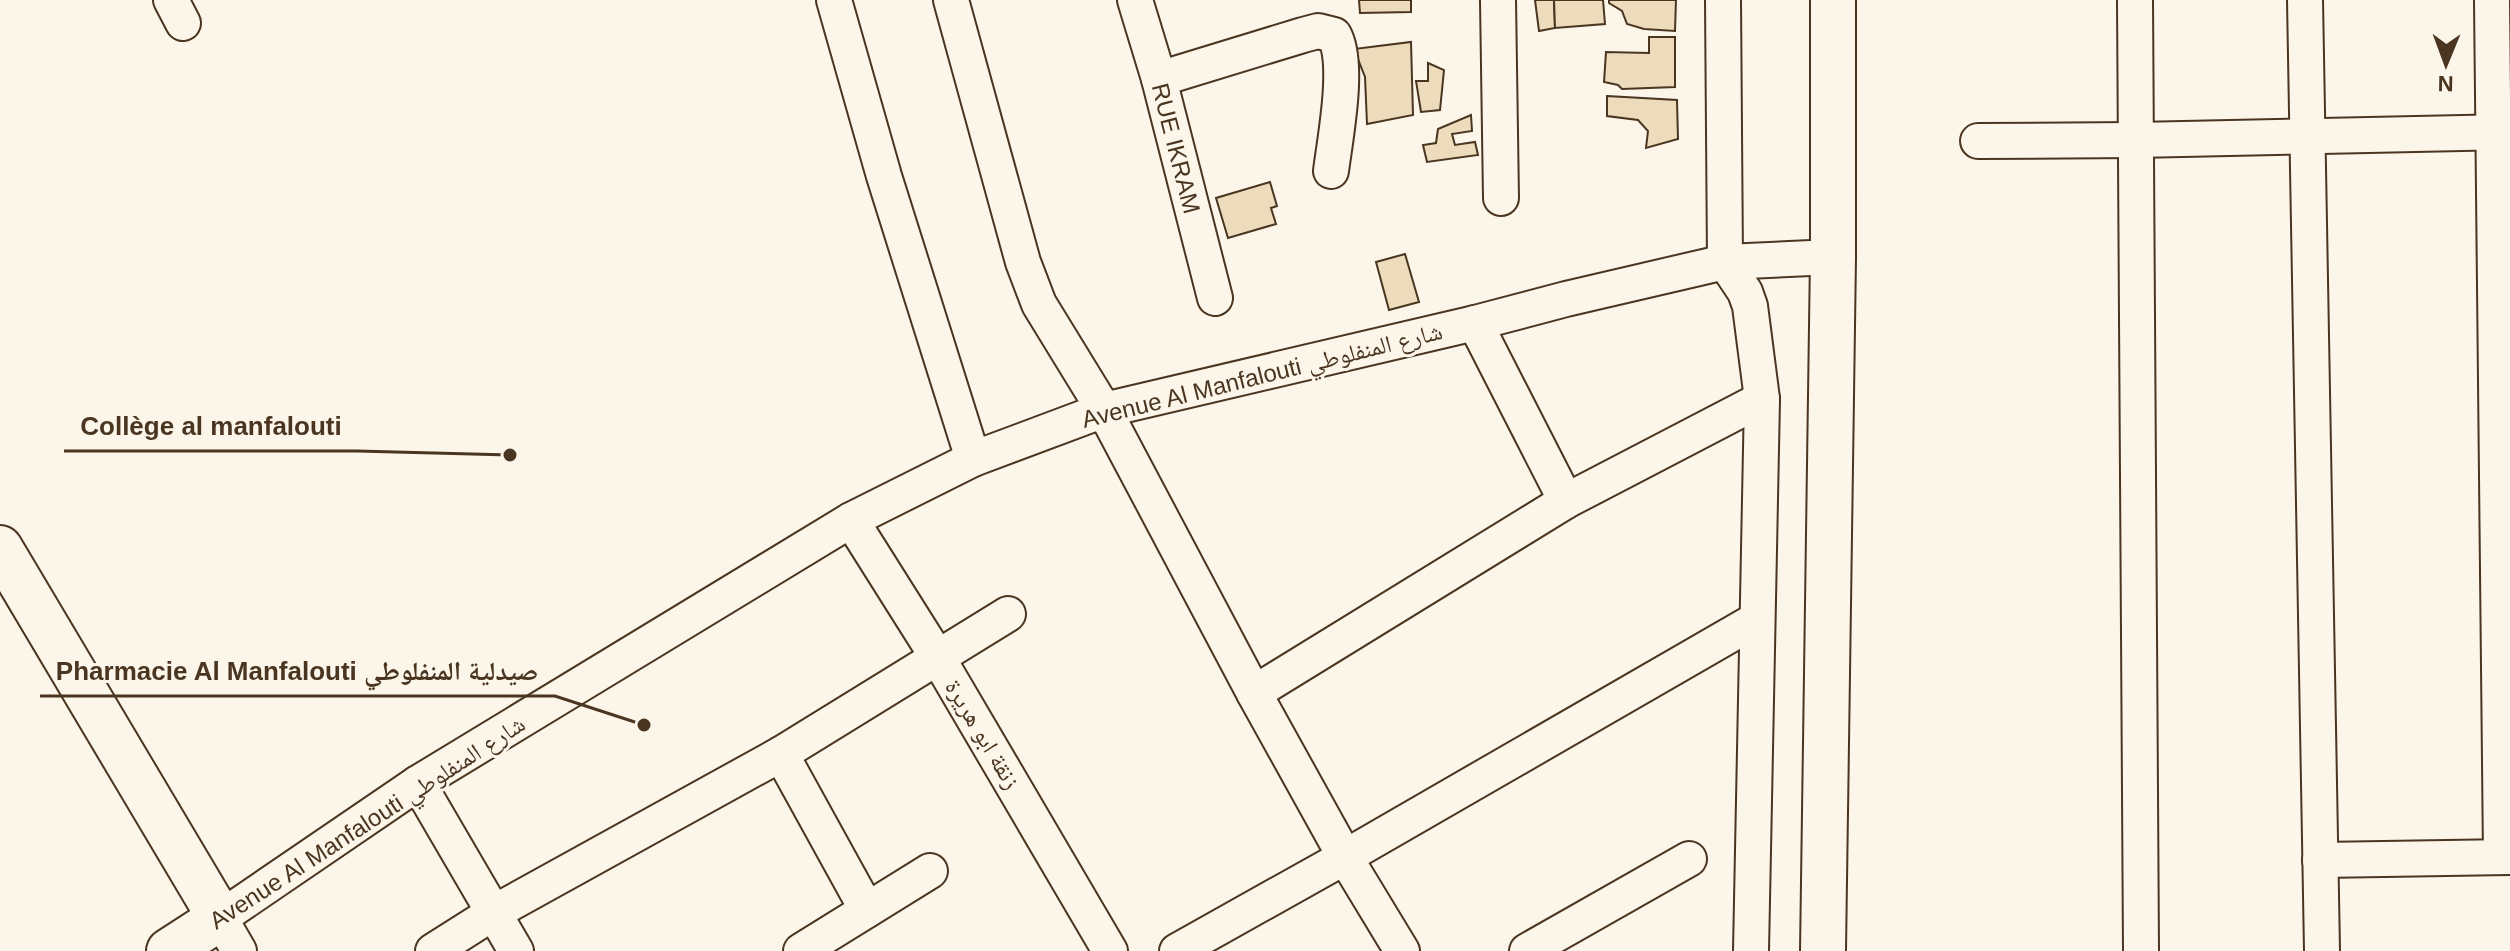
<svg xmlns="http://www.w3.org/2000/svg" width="2510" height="951" font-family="Helvetica,'Noto Naskh Arabic',sans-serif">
	<rect width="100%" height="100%" fill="#fbf6e9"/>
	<g fill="#ecdcbc" stroke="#4a3520" stroke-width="2">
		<polygon points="1359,0 1411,0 1411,12 1360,13"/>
		<polygon points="1535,0 1554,0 1555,28 1539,31"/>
		<polygon points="1554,0 1603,0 1605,24 1555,28"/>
		<polygon points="1609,0 1676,0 1675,31 1644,29 1627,24 1622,11 1609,3"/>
		<polygon points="1649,37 1675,37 1675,87 1622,89 1618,85 1604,82 1606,52 1649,53"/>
		<polygon points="1411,42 1413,115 1367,124 1365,77 1354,49"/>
		<polygon points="1428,63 1444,70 1440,110 1421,112 1416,81 1428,81"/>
		<polygon points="1607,96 1677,100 1678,139 1646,148 1648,131 1638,120 1607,116"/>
		<polygon points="1471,115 1472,131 1452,134 1455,145 1475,142 1478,155 1427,162 1423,145 1436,143 1438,129"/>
		<polygon points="1270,182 1277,206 1271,208 1276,224 1228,238 1216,198"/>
		<polygon points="1405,254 1419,302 1389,310 1376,262"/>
	</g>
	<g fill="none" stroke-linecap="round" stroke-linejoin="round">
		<defs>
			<g id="street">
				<polyline points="171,0 183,23"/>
				<polyline points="834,0 884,176 973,459"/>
				<polyline points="951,0 1023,262 1039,304 1104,410 1254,693 1345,857 1402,951"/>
				<path id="s1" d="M1135,0l24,79 56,219"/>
				<polyline points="1498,0 1501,198"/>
				<polyline points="1723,0 1725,262 1745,292 1750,306 1762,399 1751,951"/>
				<polyline points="2135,0 2141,951"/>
				<polyline points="2305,0 2322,951"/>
				<polyline points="2492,0 2501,857"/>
				<path d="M1159,79l144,-44 15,-4 16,4c16,28 1,104 -3,136"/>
				<polyline points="1978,141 2136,140 2510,132"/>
				<polyline points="1475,323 1566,501"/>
				<polyline points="851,520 938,658 1110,951"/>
				<polyline points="1254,693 1566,501 1762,399"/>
				<polyline points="781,754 867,910"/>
				<polyline points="418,783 516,951"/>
				<polyline points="2320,860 2510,857"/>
				<polyline points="239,951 220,918 418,783 851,520 973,459 1104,410 1475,323 1566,299 1725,262 1833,257"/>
				<polyline points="433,951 493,913 781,754 1008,614"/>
				<polyline points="801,951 930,871"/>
				<polyline points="1177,951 1345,857 1756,620"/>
				<polyline points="1527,951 1689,859"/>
			</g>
			<polyline id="secondary" points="0,548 220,918 169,951"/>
			<polyline id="primary" points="1823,951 1833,257 1833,0"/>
		</defs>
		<use href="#street" stroke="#4a3520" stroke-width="38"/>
		<use href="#secondary" stroke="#4a3520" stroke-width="48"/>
		<use href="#primary" stroke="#4a3520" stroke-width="48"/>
		<use href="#street" stroke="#fbf6e9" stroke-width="34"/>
		<use href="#secondary" stroke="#fbf6e9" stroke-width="44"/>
		<use href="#primary" stroke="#fbf6e9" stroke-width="44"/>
	</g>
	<g text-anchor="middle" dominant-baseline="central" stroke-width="6" stroke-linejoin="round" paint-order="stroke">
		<g font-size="24" fill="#4a3520" stroke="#fbf6e9">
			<text stroke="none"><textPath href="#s1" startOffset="154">RUE IKRAM</textPath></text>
			<text transform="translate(1262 375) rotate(-14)">Avenue Al Manfalouti شارع المنفلوطي</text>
			<text transform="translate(983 734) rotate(59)">زنقة ابو هريرة</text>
			<text transform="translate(367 822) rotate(-33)">Avenue Al Manfalouti شارع المنفلوطي</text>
		</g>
	</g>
	<path fill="none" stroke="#4a3520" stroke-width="3" d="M510 455L357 451H64M644 725L555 696H40"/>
	<g fill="#4a3520" stroke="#fbf6e9" stroke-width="3">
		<circle cx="510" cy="455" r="8"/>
		<circle cx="644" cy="725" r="8"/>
	</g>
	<g font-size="26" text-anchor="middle" font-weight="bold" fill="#4a3520" stroke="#fbf6e9" stroke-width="6" stroke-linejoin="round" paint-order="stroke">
		<text x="211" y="435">Collège al manfalouti</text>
		<text x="297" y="680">Pharmacie Al Manfalouti صيدلية المنفلوطي</text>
	</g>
	<g transform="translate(2446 64) rotate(181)" stroke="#fbf6e9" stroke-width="6" paint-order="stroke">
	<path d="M0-6L14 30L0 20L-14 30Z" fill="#4a3520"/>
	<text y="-12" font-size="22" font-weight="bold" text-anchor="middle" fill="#4a3520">N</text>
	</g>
</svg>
